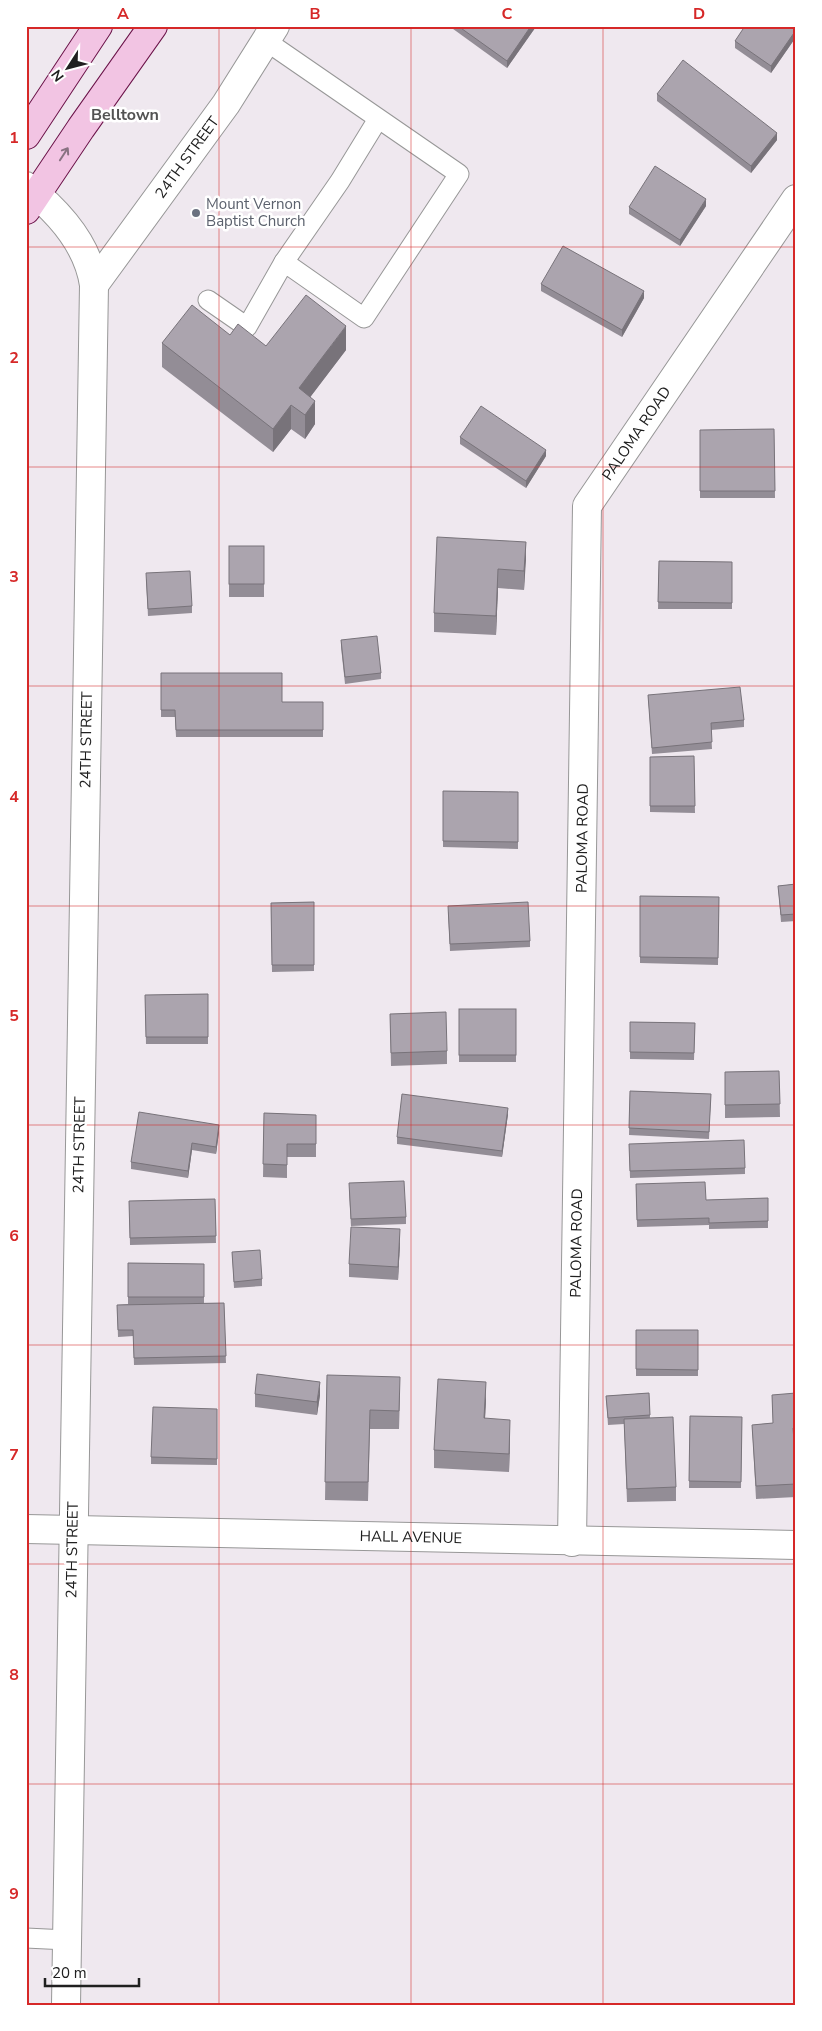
<svg xmlns="http://www.w3.org/2000/svg" width="822" height="2031" font-family="'Nunito Sans',sans-serif">
	<rect width="100%" height="100%" fill="#efe8ef"/>
	<g fill="none" stroke-linecap="round" stroke-linejoin="round">
		<defs>
			<g id="lane">
				<polyline points="284,262 340,181 378,119"/>
				<polyline points="208,300 247,327 284,262 364,318 459,174 266,41"/>
				<polyline points="26,1938 67,1940"/>
			</g>
			<g id="street">
				<path d="M26,186c32,25 62,58 68,99l-28,1720"/>
				<path id="s1" d="M94,285l132,-181 49,-78"/>
				<path id="s2" d="M26,1529l770,16"/>
				<path id="s3" d="M572,1542l15,-1036 209,-307"/>
			</g>
			<g id="secondary">
				<polyline points="26,135 98,26"/>
				<polyline points="26,210 81,128 153,26"/>
			</g>
		</defs>
		<use href="#lane" stroke="#979797" stroke-width="21"/>
		<use href="#street" stroke="#979797" stroke-width="30"/>
		<use href="#secondary" stroke="#6b1349" stroke-width="30"/>
		<use href="#lane" stroke="#fff" stroke-width="19"/>
		<use href="#street" stroke="#fff" stroke-width="28"/>
		<use href="#secondary" stroke="#f2c4e3" stroke-width="28"/>
	</g>
	<g fill="#938d96">
		<polygon points="449,26 535,26 535,28 507,68"/>
		<polygon points="796,26 796,37 771,73 735,48 735,41"/>
		<polygon points="657,94 777,140 751,173 657,101"/>
		<polygon points="706,206 680,246 629,214 629,207"/>
		<polygon points="541,284 644,298 622,337 541,291"/>
		<polygon points="162,343 266,346 346,350 310,397 315,424 305,439 291,429 273,452 162,367"/>
		<rect x="794" y="426" width="2" height="46"/>
		<polygon points="774,429 775,498 700,498 700,430"/>
		<polygon points="460,437 546,456 526,488 460,444"/>
		<polygon points="526,542 524,590 498,588 496,635 434,632 434,613"/>
		<rect x="229" y="546" width="35" height="51"/>
		<polygon points="659,561 732,562 732,609 658,609"/>
		<polygon points="146,579 192,606 192,613 148,616"/>
		<polygon points="341,640 381,673 381,679 345,684 341,647"/>
		<polygon points="161,673 282,702 323,702 323,737 176,737 175,717 161,717"/>
		<polygon points="648,695 744,720 744,727 711,730 712,749 652,754"/>
		<polygon points="694,756 695,813 650,812 650,757"/>
		<polygon points="443,791 518,792 518,849 443,847"/>
		<polygon points="796,884 796,921 781,922 778,886"/>
		<polygon points="640,896 719,897 718,965 640,963"/>
		<polygon points="314,902 314,971 272,972 271,903"/>
		<polygon points="448,912 530,941 530,947 450,951"/>
		<polygon points="208,994 208,1044 146,1044 145,995"/>
		<rect x="459" y="1009" width="57" height="53"/>
		<polygon points="390,1014 447,1051 447,1064 391,1066"/>
		<polygon points="630,1022 695,1023 694,1060 630,1059"/>
		<polygon points="779,1071 780,1117 725,1118 725,1072"/>
		<polygon points="630,1091 711,1094 709,1139 629,1135"/>
		<polygon points="264,1113 316,1115 316,1157 287,1157 287,1178 263,1177"/>
		<polygon points="508,1114 502,1157 397,1144 397,1137"/>
		<polygon points="219,1132 216,1154 192,1150 188,1178 131,1169 131,1162"/>
		<polygon points="629,1144 745,1168 745,1174 630,1178"/>
		<polygon points="636,1184 706,1200 768,1198 768,1228 709,1229 709,1225 637,1227"/>
		<polygon points="349,1190 406,1217 406,1224 351,1226"/>
		<polygon points="215,1199 216,1243 130,1245 129,1201"/>
		<polygon points="400,1243 398,1280 349,1277 349,1264"/>
		<polygon points="232,1252 262,1279 262,1286 234,1288"/>
		<polygon points="128,1263 204,1264 204,1303 224,1303 226,1363 134,1365 133,1336 118,1337 117,1305 128,1304"/>
		<rect x="636" y="1330" width="62" height="46"/>
		<polygon points="327,1375 400,1396 399,1429 370,1429 368,1501 325,1500"/>
		<polygon points="649,1393 650,1418 676,1487 676,1501 627,1502 624,1424 608,1425 606,1396"/>
		<polygon points="255,1394 320,1395 317,1415 255,1407"/>
		<polygon points="796,1394 796,1441 794,1441 796,1467 796,1497 756,1499 752,1425 773,1423 772,1395"/>
		<polygon points="486,1400 485,1418 510,1439 509,1472 434,1468 434,1450"/>
		<polygon points="217,1409 217,1465 151,1464 151,1457"/>
		<polygon points="690,1416 742,1417 741,1488 689,1488"/>
	</g>
	<g fill="#78737a">
		<polygon points="531,26 535,26 535,28 507,68 507,61"/>
		<polygon points="796,30 796,37 771,73 771,66"/>
		<polygon points="777,133 777,140 751,173 751,166"/>
		<polygon points="706,199 706,206 680,246 680,240"/>
		<polygon points="644,291 644,298 622,337 622,330"/>
		<polygon points="346,326 346,350 299,412 299,388"/>
		<polygon points="315,401 315,424 305,439 305,415"/>
		<polygon points="291,405 291,429 273,452 273,429"/>
		<polygon points="546,450 546,456 526,488 526,481"/>
		<polygon points="526,542 526,560 524,590 524,571"/>
		<polygon points="498,569 498,588 496,635 496,616"/>
		<polygon points="508,1108 508,1114 502,1157 502,1151"/>
		<polygon points="219,1125 219,1132 216,1154 216,1147"/>
		<polygon points="192,1143 192,1150 188,1178 188,1171"/>
		<polygon points="400,1229 400,1243 398,1280 398,1267"/>
		<polygon points="320,1382 320,1395 317,1415 317,1402"/>
		<polygon points="486,1382 486,1400 484,1437 484,1418"/>
		<polygon points="510,1420 510,1439 509,1472 509,1454"/>
	</g>
	<g fill="#aba4ae" stroke="#78737a">
		<polygon points="458,26 531,26 507,61"/>
		<polygon points="745,26 796,26 796,30 771,66 735,41"/>
		<polygon points="683,60 777,133 751,166 657,94"/>
		<polygon points="655,166 706,199 680,240 629,207"/>
		<polygon points="563,246 644,291 622,330 541,284"/>
		<polygon points="306,295 346,326 299,388 315,401 305,415 291,405 273,429 162,343 192,305 230,335 238,324 266,346"/>
		<polygon points="481,406 546,450 526,481 460,437"/>
		<rect x="794" y="426" width="2" height="33"/>
		<polygon points="774,429 775,491 700,491 700,430"/>
		<polygon points="437,537 526,542 524,571 498,569 496,616 434,613"/>
		<rect x="229" y="546" width="35" height="38"/>
		<polygon points="659,561 732,562 732,603 658,602"/>
		<polygon points="190,571 192,606 148,609 146,573"/>
		<polygon points="377,636 381,673 345,677 341,640"/>
		<polygon points="161,673 282,673 282,702 323,702 323,730 176,730 175,710 161,710"/>
		<polygon points="740,687 744,720 711,723 712,742 652,748 648,695"/>
		<polygon points="694,756 695,806 650,806 650,757"/>
		<polygon points="443,791 518,792 518,842 443,841"/>
		<polygon points="796,884 796,914 781,915 778,886"/>
		<polygon points="640,896 719,897 718,958 640,957"/>
		<polygon points="314,902 314,965 272,965 271,903"/>
		<polygon points="528,902 530,941 450,944 448,906"/>
		<polygon points="208,994 208,1037 146,1037 145,995"/>
		<rect x="459" y="1009" width="57" height="46"/>
		<polygon points="446,1012 447,1051 391,1053 390,1014"/>
		<polygon points="630,1022 695,1023 694,1053 630,1052"/>
		<polygon points="779,1071 780,1104 725,1105 725,1072"/>
		<polygon points="630,1091 711,1094 709,1132 629,1128"/>
		<polygon points="402,1094 508,1108 502,1151 397,1137"/>
		<polygon points="139,1112 219,1125 216,1147 192,1143 188,1171 131,1162"/>
		<polygon points="264,1113 316,1115 316,1144 287,1144 287,1165 263,1164"/>
		<polygon points="744,1140 745,1168 630,1171 629,1144"/>
		<polygon points="404,1181 406,1217 351,1219 349,1183"/>
		<polygon points="705,1182 706,1200 768,1198 768,1221 709,1223 709,1218 637,1220 636,1184"/>
		<polygon points="215,1199 216,1236 130,1238 129,1201"/>
		<polygon points="351,1227 400,1229 398,1267 349,1264"/>
		<polygon points="260,1250 262,1279 234,1282 232,1252"/>
		<polygon points="128,1263 204,1264 204,1297 128,1297"/>
		<polygon points="224,1303 226,1356 134,1358 133,1330 118,1330 117,1305"/>
		<polygon points="636,1330 698,1330 698,1370 636,1369"/>
		<polygon points="257,1374 320,1382 317,1402 255,1394"/>
		<polygon points="327,1375 400,1377 399,1411 370,1410 368,1482 325,1482"/>
		<polygon points="438,1379 486,1382 484,1418 510,1420 509,1454 434,1450"/>
		<polygon points="649,1393 650,1415 608,1418 606,1396"/>
		<polygon points="796,1393 796,1428 793,1428 796,1467 796,1484 756,1486 752,1425 773,1423 772,1395"/>
		<polygon points="153,1407 217,1409 217,1459 151,1457"/>
		<polygon points="690,1416 742,1417 741,1482 689,1481"/>
		<polygon points="673,1417 676,1487 627,1489 624,1419"/>
	</g>
	<defs><path id="oneway-shaft" d="M-6 0H5M1.5-3L5.5 0L1.5 3" fill="none" stroke-width="1.6" stroke-linecap="round" stroke-linejoin="round" transform="scale(1.25)"/></defs>
	<use stroke="#897282" href="#oneway-shaft" transform="translate(64 154) rotate(-57)"/>
	<path fill="none" stroke="#d62828" stroke-width="1" stroke-opacity="0.55" d="M219,26v1979M411,26v1979M603,26v1979M26,247h770M26,467h770M26,686h770M26,906h770M26,1125h770M26,1345h770M26,1564h770M26,1784h770"/>
	<circle fill="#6b7280" stroke="#fff" stroke-width="2" cx="196" cy="213" r="5"/>
	<g text-anchor="middle" dominant-baseline="central" stroke-width="5" stroke-linejoin="round" paint-order="stroke">
		<g font-size="15" fill="#202020" stroke="#fff">
			<text stroke="none"><textPath href="#s1" startOffset="158">24TH STREET</textPath></text>
			<text stroke="none"><textPath href="#s3" startOffset="1124">PALOMA ROAD</textPath></text>
			<text transform="translate(86 740) rotate(-89)">24TH STREET</text>
			<text stroke="none"><textPath href="#s3" startOffset="704">PALOMA ROAD</textPath></text>
			<text transform="translate(79 1145) rotate(-89)">24TH STREET</text>
			<text stroke="none"><textPath href="#s3" startOffset="299">PALOMA ROAD</textPath></text>
			<text stroke="none"><textPath href="#s2" startOffset="385">HALL AVENUE</textPath></text>
			<text transform="translate(72 1550) rotate(-89)">24TH STREET</text>
		</g>
		<g font-size="15" fill="#5b616d" stroke="#fff" text-anchor="start">
			<text x="206" y="204">Mount Vernon<tspan x="206" dy="17">Baptist Church</tspan></text>
		</g>
		<g font-size="16" font-weight="bold" fill="#535353" stroke="#fff">
			<text x="125" y="115">Belltown</text>
		</g>
	</g>
	<rect width="822" height="2031" fill="none" stroke="#ffffff" stroke-width="55"/>
	<g transform="translate(68 68) rotate(234)" stroke="#ffffff" stroke-width="4" paint-order="stroke">
	<path d="M0-4L9 19L0 12L-9 19Z" fill="#202020"/>
	<text y="-8" font-size="14" font-weight="bold" text-anchor="middle" fill="#202020">N</text>
	</g>
	<path d="M45 1978v8h94v-8" fill="none" stroke="#202020" stroke-width="2.5"/>
	<text x="52" y="1978" font-size="15" fill="#202020" stroke="#ffffff" stroke-width="4" paint-order="stroke">20 m</text>
	<rect x="28" y="28" width="766" height="1976" fill="none" stroke="#d62828" stroke-width="2"/>
	<g font-size="16" text-anchor="middle" font-weight="bold" fill="#d62828">
		<text x="123" y="19">A</text>
		<text x="315" y="19">B</text>
		<text x="507" y="19">C</text>
		<text x="699" y="19">D</text>
		<text x="14" y="143">1</text>
		<text x="14" y="363">2</text>
		<text x="14" y="582">3</text>
		<text x="14" y="802">4</text>
		<text x="14" y="1021">5</text>
		<text x="14" y="1241">6</text>
		<text x="14" y="1460">7</text>
		<text x="14" y="1680">8</text>
		<text x="14" y="1899">9</text>
	</g>
</svg>
